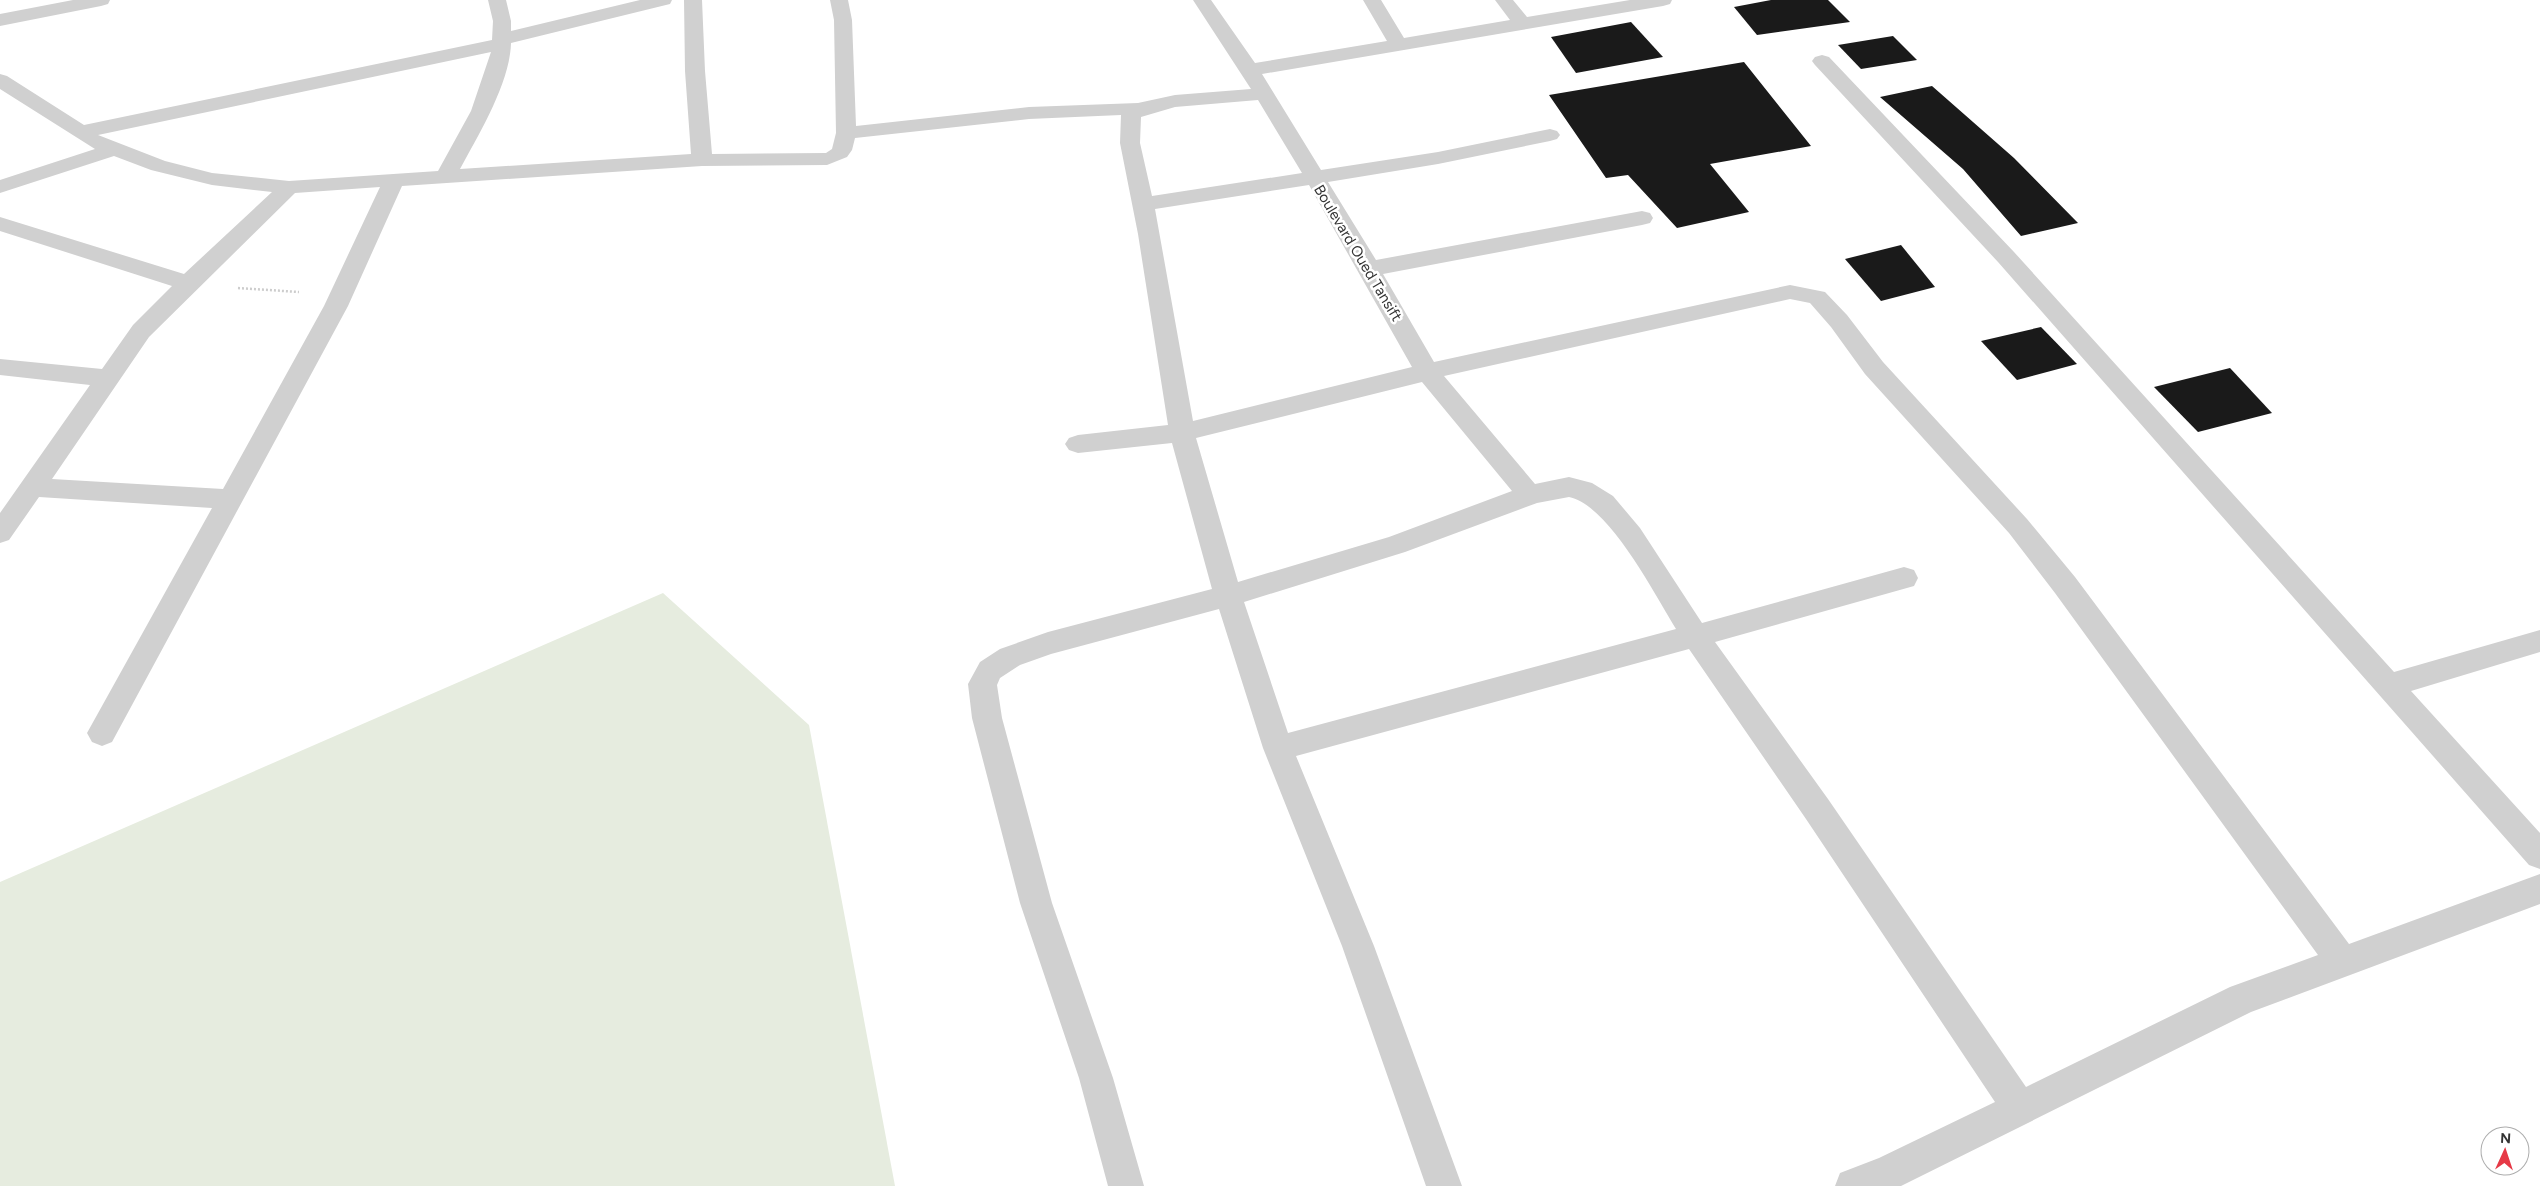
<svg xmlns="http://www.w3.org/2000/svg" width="2540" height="1186" font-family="Figtree,sans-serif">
	<rect width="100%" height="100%" fill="#fff"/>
	<polygon fill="#e6ecdf" points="663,593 809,725 895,1186 0,1186 0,882"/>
	<g fill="#1a1a1a">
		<polygon points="1771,0 1828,0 1850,22 1757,35 1734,7"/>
		<polygon points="1631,22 1663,57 1576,73 1551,37"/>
		<polygon points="1893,36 1917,60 1861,69 1838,45"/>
		<polygon points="1744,62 1811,146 1710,164 1749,212 1677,228 1628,175 1606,178 1549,95"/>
		<polygon points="1932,86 2014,158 2078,223 2021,236 1963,169 1880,97"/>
		<polygon points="1901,245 1935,287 1881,301 1845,259"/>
		<polygon points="2041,327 2077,364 2017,380 1981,341"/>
		<polygon points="2230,368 2272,413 2198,432 2154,387"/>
	</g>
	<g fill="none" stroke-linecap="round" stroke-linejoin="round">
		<polyline stroke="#cdcdcd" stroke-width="2.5" stroke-dasharray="2 2" stroke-linecap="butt" points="238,288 299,292"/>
		<g fill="#d0d0d0" fill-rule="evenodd">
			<polygon points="73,0 110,0 108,4 101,6 0,26 0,14"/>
			<path d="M488,0h18l5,21v10l129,-31h32l-2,4 -159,39c-1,40 -32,91 -51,126l231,-15 -6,-83 -1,-71h18l3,71 7,83 114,-1 6,-4 4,-16 -2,-113 -4,-20h18l4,20 4,106 173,-19 109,-4 37,-8 76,-6 -58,-89h18l44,63 132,-22 -24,-41h18l23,38 106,-18 -15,-20h18l14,17 103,-17h42l-2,4 -7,2 -401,68 59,96 117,-18 112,-23 7,2 3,4 -3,4 -7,2 -112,23 -110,18 48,78 266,-49 8,2 3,5 -3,5 -8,2 -259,49 51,88 356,-77 35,7 22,23 36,47 144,157 48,58 274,367 191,-70v30l-289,108 -350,174h-66l5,-13 39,-15 116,-56 -189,-283 -117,-170 -393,107 78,190 88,240h-36l-84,-240 -79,-198 -44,-139 -168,45 -31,11 -20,13 -3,7 5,33 50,185 61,175 31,108h-36l-29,-108 -59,-175 -48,-185 -4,-34 12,-22 20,-13 48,-17 164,-43 -40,-146 -94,10 -9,-3 -4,-6 4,-6 9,-3 90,-10 -30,-191 -18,-91 1,-28 -92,4 -174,19 -3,12 -5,7 -20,8 -125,1 -300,20 -54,120 -236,436 -10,4 -10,-4 -5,-9 125,-225 -173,-11 -30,43 -9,3v-30l90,-128 -90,-10v-16l102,10 31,-44 39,-39 -172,-55v-14l184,57 88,-82 -60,-7 -61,-15 -37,-14 -114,37v-13l95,-31 -95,-60v-15l7,2 77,49 408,-85 1,-19zM491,52l-20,59 -33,60 -149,10 -77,-8 -47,-12 -67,-26zM1258,100l44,73 -150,23 -12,-53 1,-26 34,-10zM1309,185l103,182 -219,54 -38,-212zM380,187l-56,119 -101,183 -171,-10 97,-142 146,-144zM1790,299l20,4 21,24 34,47 144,159 46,60 263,362 -88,32 -204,100 -198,-288 -113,-157 199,-56 4,-8 -4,-8 -10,-3 -202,56 -62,-95 -27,-32 -21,-13 -23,-6 -34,7 -91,-108zM1422,382l90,109 -123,46 -151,45 -42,-144zM1569,497c40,8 86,98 107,132l-388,104 -44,-131 161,-50 132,-49z"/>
			<polygon points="1822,55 1829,57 2014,252 2394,672 2540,630 2540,652 2411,691 2540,833 2540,869 2529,865 1998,262 1815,65 1812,61 1815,57"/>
		</g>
	</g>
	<g text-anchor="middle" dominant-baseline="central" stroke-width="5" stroke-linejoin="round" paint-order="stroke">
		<g font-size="15" fill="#333" stroke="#fff">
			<text transform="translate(1358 253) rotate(59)">Boulevard Oued Tansift</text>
		</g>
	</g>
	<g transform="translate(2505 1151) rotate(3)"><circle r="24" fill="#ffffff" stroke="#adadad"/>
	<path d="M0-4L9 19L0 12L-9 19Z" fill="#e63946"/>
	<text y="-8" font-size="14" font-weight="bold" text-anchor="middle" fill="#333333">N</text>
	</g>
</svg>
